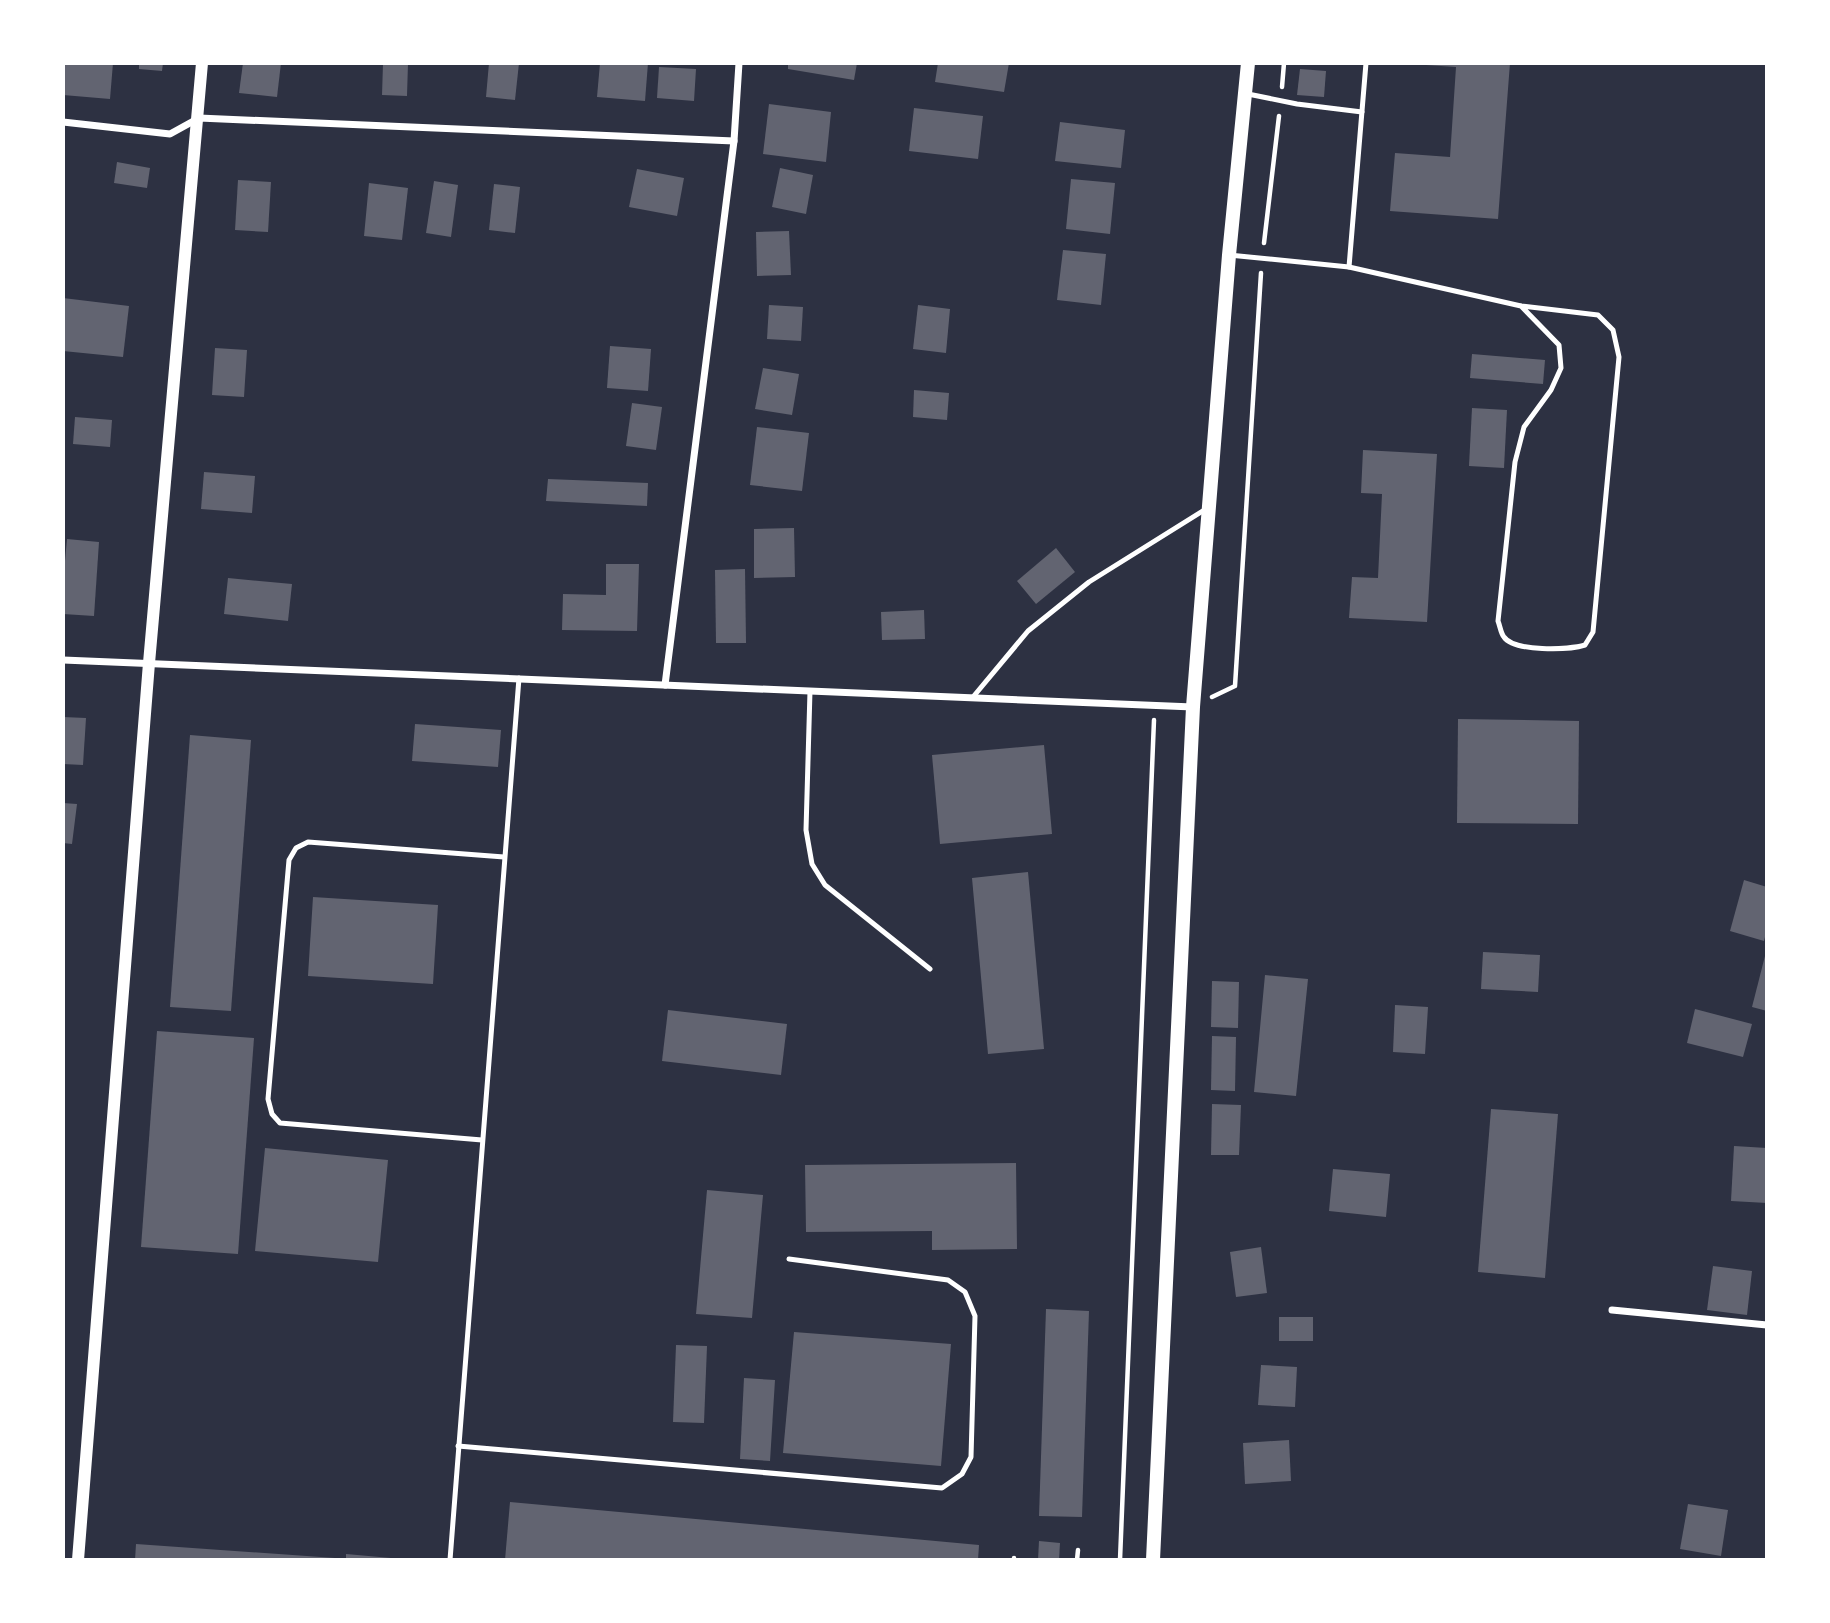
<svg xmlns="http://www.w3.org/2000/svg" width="1830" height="1623" font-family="Lora,serif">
	<rect width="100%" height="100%" fill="#2d3142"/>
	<g fill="#626471">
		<polygon points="63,63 113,63 110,99 63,95"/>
		<polygon points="139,63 163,63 162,71 139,69"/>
		<polygon points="243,63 281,63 277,97 239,93"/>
		<polygon points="383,63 408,63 407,96 382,95"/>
		<polygon points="489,63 519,63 515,100 486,97"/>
		<polygon points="600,63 648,63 645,101 597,97"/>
		<polygon points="788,63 857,63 854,80 788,69"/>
		<polygon points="938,63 1009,63 1004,92 935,82"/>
		<polygon points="1426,63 1510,63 1498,219 1390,211 1395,153 1450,157 1456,67 1426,65"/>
		<polygon points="659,67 696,69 694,101 657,98"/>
		<polygon points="1300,69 1326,71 1324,97 1297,95"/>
		<polygon points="769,104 831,112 826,162 763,154"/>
		<polygon points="914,108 983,116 978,159 909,151"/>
		<polygon points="1060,122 1125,130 1121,168 1055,161"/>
		<polygon points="117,162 150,168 147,188 114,183"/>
		<polygon points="780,168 813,175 806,214 772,207"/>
		<polygon points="637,169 684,178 677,216 629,207"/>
		<polygon points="1071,179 1115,183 1110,234 1066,229"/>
		<polygon points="238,180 271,182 268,232 235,230"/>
		<polygon points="434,181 458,185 451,237 426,233"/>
		<polygon points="369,183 408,188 402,240 364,236"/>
		<polygon points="494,184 520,187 515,233 489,230"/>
		<polygon points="789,231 791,275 757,276 756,232"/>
		<polygon points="1063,250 1106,254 1101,305 1057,300"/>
		<polygon points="63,298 129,306 123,357 63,351"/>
		<polygon points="769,305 803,307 801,341 767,339"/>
		<polygon points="918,305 950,309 946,353 913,349"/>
		<polygon points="610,346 651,349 648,391 607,388"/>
		<polygon points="215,348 247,350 244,397 212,395"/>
		<polygon points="1472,354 1545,360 1543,384 1470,378"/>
		<polygon points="763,368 799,374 792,415 755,409"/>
		<polygon points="914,390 949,393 947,420 913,417"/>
		<polygon points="632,403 662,407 656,450 626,446"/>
		<polygon points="1472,408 1507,410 1504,468 1469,466"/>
		<polygon points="75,417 112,420 110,447 73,444"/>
		<polygon points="757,427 809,433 802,491 750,485"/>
		<polygon points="1363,450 1437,454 1427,622 1349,618 1352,577 1378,578 1382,494 1361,493"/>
		<polygon points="204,472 255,476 252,513 201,509"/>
		<polygon points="548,479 648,483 647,506 546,501"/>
		<polygon points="794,528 795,577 754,578 754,529"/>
		<polygon points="67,539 99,542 94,616 63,614 63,583"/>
		<polygon points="1056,548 1075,572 1036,604 1017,581"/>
		<polygon points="606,564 639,564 637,631 562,630 563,594 606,595"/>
		<polygon points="745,569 746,643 716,643 715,570"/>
		<polygon points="228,578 292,584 288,621 224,614"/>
		<polygon points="924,610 925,639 882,640 881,612"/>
		<polygon points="63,717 86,718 83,765 63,764"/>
		<polygon points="1458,719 1579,721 1578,824 1457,823"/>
		<polygon points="415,724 501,730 498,767 412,761"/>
		<polygon points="190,735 251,740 231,1011 170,1007"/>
		<polygon points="1044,745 1052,834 940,844 932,755"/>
		<polygon points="63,803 77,804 72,844 63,843"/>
		<polygon points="1028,872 1044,1049 988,1054 972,878"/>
		<polygon points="1744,880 1767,887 1767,929 1764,941 1730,931"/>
		<polygon points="313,897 438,905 433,984 308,976"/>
		<polygon points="1483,952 1540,955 1538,992 1481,989"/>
		<polygon points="1766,952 1767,952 1767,1011 1752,1007"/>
		<polygon points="1265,975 1308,979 1296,1096 1254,1092"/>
		<polygon points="1212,981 1239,982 1238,1028 1211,1027"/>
		<polygon points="1395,1005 1428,1007 1425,1054 1393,1052"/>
		<polygon points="1695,1009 1752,1024 1743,1057 1687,1043"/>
		<polygon points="668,1010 787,1024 781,1075 662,1061"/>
		<polygon points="157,1031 254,1038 238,1254 141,1247"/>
		<polygon points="1212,1036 1236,1037 1235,1091 1211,1090"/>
		<polygon points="1212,1104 1241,1105 1239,1155 1211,1155"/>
		<polygon points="1491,1109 1558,1114 1545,1278 1478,1272"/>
		<polygon points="1734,1146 1767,1148 1767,1203 1731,1201"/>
		<polygon points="265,1148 388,1160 378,1262 255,1251"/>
		<polygon points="1016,1163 1017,1249 932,1250 932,1231 806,1232 805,1165"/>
		<polygon points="1333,1169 1390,1174 1386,1217 1329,1211"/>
		<polygon points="707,1190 763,1195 752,1318 696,1314"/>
		<polygon points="1261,1247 1267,1293 1236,1297 1230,1252"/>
		<polygon points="1713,1266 1752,1271 1747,1315 1707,1310"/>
		<polygon points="1046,1309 1089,1311 1082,1517 1039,1516"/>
		<rect x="1279" y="1317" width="34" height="24"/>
		<polygon points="794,1332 951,1344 941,1466 783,1453"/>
		<polygon points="676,1345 707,1346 704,1423 673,1422"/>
		<polygon points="1261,1365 1297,1367 1295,1407 1258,1405"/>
		<polygon points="744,1378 775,1380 770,1461 740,1459"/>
		<polygon points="1289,1440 1291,1481 1245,1484 1243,1443"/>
		<polygon points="510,1502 979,1545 978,1560 505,1560"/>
		<polygon points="1688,1504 1728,1510 1721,1556 1680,1549"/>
		<polygon points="1039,1541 1060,1543 1059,1560 1038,1560"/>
		<polygon points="136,1544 335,1558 335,1560 135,1560"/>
		<polygon points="346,1554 391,1558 391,1560 346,1560"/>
	</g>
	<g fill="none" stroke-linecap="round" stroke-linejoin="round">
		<g stroke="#fff" stroke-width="4.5">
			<polyline points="1282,87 1284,63"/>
			<polyline points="1264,243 1279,116"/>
			<polyline points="1212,697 1235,686 1261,273"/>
			<polyline points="1014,1560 1014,1558"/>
			<polyline points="1077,1560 1078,1550"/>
			<polyline points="1120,1560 1154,720"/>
		</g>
		<g stroke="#fff" stroke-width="5">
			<polyline points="1248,94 1297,104 1362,112"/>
			<path d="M1229,255l120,12 172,39 77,9 15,15 6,27 -26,275 -8,13c-16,5 -71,7 -81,-8 -3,-3 -4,-11 -6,-16l17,-159 9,-35 27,-37 10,-22 -2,-23 -38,-39"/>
			<polyline points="1349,267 1366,63"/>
			<polyline points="810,691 806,830 812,864 825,885 930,969"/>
			<polyline points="973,697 1028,631 1089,582 1206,509"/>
			<polyline points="482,1140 280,1123 272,1114 268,1099 289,860 296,848 308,842 504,857"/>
			<polyline points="458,1446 942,1488 962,1474 971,1457 975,1316 965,1292 948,1280 789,1259"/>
			<polyline points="450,1560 519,678"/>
		</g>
		<g stroke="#fff" stroke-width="7">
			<polyline points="63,122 170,134 199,118 734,141"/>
			<polyline points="63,660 1193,707"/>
			<polyline points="665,685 734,141 739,63"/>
			<polyline points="1612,1310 1767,1325"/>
		</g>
		<polyline stroke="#fff" stroke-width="12" points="78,1560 149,663 202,63"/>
		<polyline stroke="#fff" stroke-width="14" points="1153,1560 1193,707 1229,255 1248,63"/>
	</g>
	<rect width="1830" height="1623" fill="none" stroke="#ffffff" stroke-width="130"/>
</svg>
